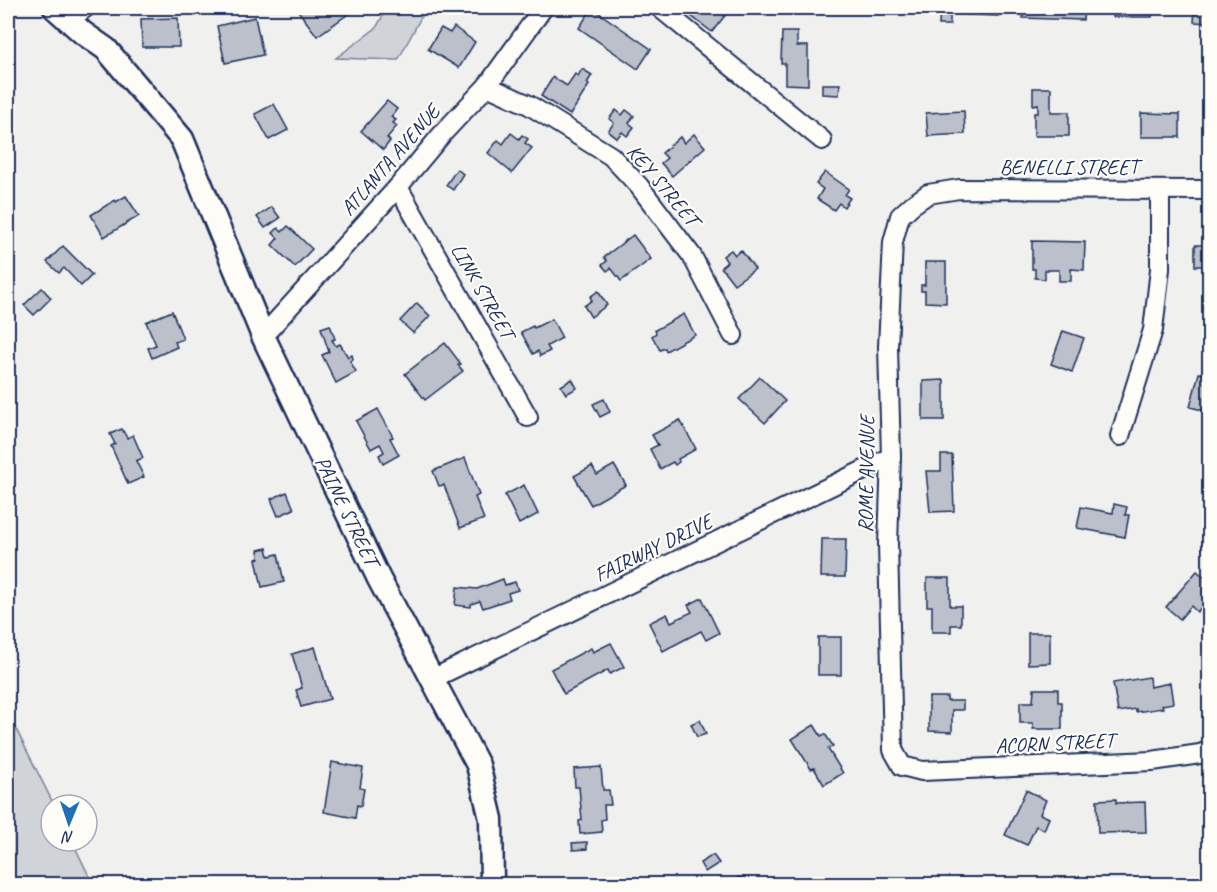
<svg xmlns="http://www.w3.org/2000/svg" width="1217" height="892" font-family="Caveat,sans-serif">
	<rect width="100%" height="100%" fill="#f0f0ee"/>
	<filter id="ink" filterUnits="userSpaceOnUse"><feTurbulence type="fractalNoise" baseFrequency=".0167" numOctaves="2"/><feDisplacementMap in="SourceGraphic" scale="12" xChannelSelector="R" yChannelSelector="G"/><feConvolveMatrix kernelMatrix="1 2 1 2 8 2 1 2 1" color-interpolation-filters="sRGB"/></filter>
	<g filter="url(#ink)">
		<g fill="#d0d3d8" stroke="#76819b" stroke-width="1.5">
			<polygon points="387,8 426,8 398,60 336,58 376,28"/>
			<polygon points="8,724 16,729 54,805 51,805 51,841 72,841 93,884 8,884"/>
		</g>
		<g fill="#bbc0ca" stroke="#1b2f5e" stroke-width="1.5">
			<polygon points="296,8 348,8 351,12 317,36"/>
			<polygon points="592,8 651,49 638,69 579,28"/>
			<polygon points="697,8 731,8 712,32 691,16"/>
			<polygon points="940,8 998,8 998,16 950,14 950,25 939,25"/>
			<polygon points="1023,8 1084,8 1083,20 1023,18"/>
			<rect x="1113" y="8" width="39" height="9"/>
			<polygon points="1195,8 1210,8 1210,23 1194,22"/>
			<polygon points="255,17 263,55 225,63 217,26"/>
			<polygon points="178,18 179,47 142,47 141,19"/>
			<polygon points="454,27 475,42 459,68 428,49 441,28 450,33"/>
			<polygon points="782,32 797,32 797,46 808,46 808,85 785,84 785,63 781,63"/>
			<polygon points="582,69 592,75 587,83 589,85 570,115 541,96 553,77 567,86 575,74 578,76"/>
			<polygon points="822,84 840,84 839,95 822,94"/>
			<polygon points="1033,88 1051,88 1051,112 1069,112 1069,136 1034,136 1034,113 1038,113 1038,104 1033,105"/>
			<polygon points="387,101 397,109 391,117 396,120 393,123 397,126 387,138 390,141 383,150 361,131"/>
			<polygon points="274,104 288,130 269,140 255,114"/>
			<polygon points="616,110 622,115 626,110 634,116 629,123 634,127 627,136 622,132 617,138 608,131 614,123 609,119"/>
			<polygon points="964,111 965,134 928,136 926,113"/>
			<polygon points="1141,113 1180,114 1180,137 1141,137"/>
			<polygon points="511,133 519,139 522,135 528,139 525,143 532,148 512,173 488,153 498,140 503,144"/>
			<polygon points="694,134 705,147 672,176 661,163 667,158 662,153 680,137 684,143"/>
			<polygon points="457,169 463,174 453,190 446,185"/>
			<polygon points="825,172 849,189 845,195 850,198 844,207 839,203 834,210 817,199 823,189 816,184"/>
			<polygon points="126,196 139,216 104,237 91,215 115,200 116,202"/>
			<polygon points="272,207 280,218 265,228 257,217"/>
			<polygon points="288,226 312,249 295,267 272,245 278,238 273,233 278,228 282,232"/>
			<polygon points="633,235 651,259 621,281 611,268 607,271 602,265 607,261 604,257"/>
			<polygon points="1032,241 1085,242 1084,270 1071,269 1071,281 1059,281 1059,270 1045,270 1045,279 1035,278 1035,269 1032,269"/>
			<rect x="1195" y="245" width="15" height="21"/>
			<polygon points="63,246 92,275 81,286 64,268 59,273 47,262"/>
			<polygon points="731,250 735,255 741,250 755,269 734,284 721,267 727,262 723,256"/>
			<polygon points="925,262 946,262 946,303 925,302 925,291 921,291 921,285 925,285"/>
			<polygon points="42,288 51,298 34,315 24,305"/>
			<polygon points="598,291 607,305 591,317 584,306 592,300 590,297"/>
			<polygon points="417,303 430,316 413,333 400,321"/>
			<polygon points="172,311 183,339 175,342 177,347 152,358 148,348 156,345 146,322"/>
			<polygon points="684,314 695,335 666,351 665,348 660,350 652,336 656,333 655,330"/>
			<polygon points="552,319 562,338 547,346 550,351 540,356 538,351 533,354 521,332 533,326 534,328"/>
			<polygon points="330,325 335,339 332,340 336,346 340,344 348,357 352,355 353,359 350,361 356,372 336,383 322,355 329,352 321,328"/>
			<polygon points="1063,331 1084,338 1072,372 1051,364"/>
			<polygon points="445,343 461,364 458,365 463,371 425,400 405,374"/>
			<polygon points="1199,373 1210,375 1210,412 1190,407"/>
			<polygon points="760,377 785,401 765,423 739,399"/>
			<polygon points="572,379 577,388 566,394 561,386"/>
			<polygon points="944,380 944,420 923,420 923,381"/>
			<polygon points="604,399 610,412 600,417 593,404"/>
			<polygon points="378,409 393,437 390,438 399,455 383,464 379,455 384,452 380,444 371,449 356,421"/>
			<polygon points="680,420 696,449 678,459 679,462 675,465 673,462 660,469 650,449 658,445 652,435"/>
			<polygon points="122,429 127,438 133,435 143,458 136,461 144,477 128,484 111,446 115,444 110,434"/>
			<polygon points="941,455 952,455 954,511 930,512 926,471 941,471"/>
			<polygon points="465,458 479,495 475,497 484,519 460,528 444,485 439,486 433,471"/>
			<polygon points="614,465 626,485 591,505 574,476 592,466 597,475"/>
			<polygon points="524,485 538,514 519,524 505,495"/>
			<polygon points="287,492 294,509 278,516 271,499"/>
			<polygon points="1114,504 1127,507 1125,515 1129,515 1125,537 1077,528 1081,507 1113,513"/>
			<polygon points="822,539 846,539 845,577 821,577"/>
			<polygon points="267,548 269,556 278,554 284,582 262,587 256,559 259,558 258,550"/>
			<polygon points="1197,571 1210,582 1210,598 1197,612 1191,606 1180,619 1166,607"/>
			<polygon points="927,578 950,578 950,606 961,606 961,625 951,625 951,632 932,632 932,606 927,606"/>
			<polygon points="503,579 505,585 515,582 518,590 508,593 510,599 483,608 480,601 471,604 471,607 455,605 457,587 477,589"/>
			<polygon points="702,598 719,633 706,640 701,631 663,651 649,623 667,614 671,622 692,612 688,605"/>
			<polygon points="1028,633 1050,633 1050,663 1028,664"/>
			<rect x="818" y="637" width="23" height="38"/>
			<polygon points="611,643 624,667 610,674 608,670 564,694 551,669 591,648 593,652"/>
			<polygon points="315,647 330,699 301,707 296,690 302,688 292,654"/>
			<polygon points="1149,677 1150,687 1170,683 1173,703 1162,705 1163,708 1136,712 1136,709 1118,712 1113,683"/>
			<polygon points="1034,689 1058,689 1058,702 1062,702 1062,729 1033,729 1033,723 1020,723 1020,702 1033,702"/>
			<polygon points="929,697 947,697 947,701 963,701 963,710 952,710 952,732 929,731"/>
			<polygon points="700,720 706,734 697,737 691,724"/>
			<polygon points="814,725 821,736 825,734 833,746 828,749 843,773 824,785 814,768 811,769 792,739"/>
			<polygon points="332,762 363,768 360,788 364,789 361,806 357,805 355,818 324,812"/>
			<polygon points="601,767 603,790 609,790 611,805 604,805 605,819 601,820 602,832 580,834 579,821 582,820 579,787 575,787 574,769"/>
			<polygon points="1026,790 1046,800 1040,814 1049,818 1044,830 1036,826 1027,845 1005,835"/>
			<polygon points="1116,799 1116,803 1145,802 1146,832 1098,833 1097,800"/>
			<polygon points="587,842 587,849 573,850 572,843"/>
			<polygon points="713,855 719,863 705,872 700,863"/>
			<polygon points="738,877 754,883 754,884 736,884"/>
		</g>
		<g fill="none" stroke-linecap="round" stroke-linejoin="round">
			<defs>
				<g id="minor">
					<polyline points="660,8 822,140"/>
					<polyline points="69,20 85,8"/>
					<polyline points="487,86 529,105 611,156 639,186 692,256 733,335"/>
					<polyline points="398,187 528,417"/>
					<polyline points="1210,190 959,189 928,194 912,205 900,216 893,242 888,347 891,457 888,544 893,750 902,766 922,771 1152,761 1200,754 1210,750"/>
					<polyline points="263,336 398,187 443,133 487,86 543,8"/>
					<polyline points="1120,436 1153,330 1160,269 1160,190"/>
					<polyline points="434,678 891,457"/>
				</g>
				<polyline id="major" points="55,8 83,33 106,49 182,139 263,336 379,579 478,765 491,819 492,884"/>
			</defs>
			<use href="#minor" stroke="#1b2f5e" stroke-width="22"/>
			<use href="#major" stroke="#1b2f5e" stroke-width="27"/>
			<use href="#minor" stroke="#fdfcf7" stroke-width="18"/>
			<use href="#major" stroke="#fdfcf7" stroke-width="22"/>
		</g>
	</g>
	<g text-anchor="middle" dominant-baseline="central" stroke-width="4.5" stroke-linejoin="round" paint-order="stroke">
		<g font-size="21" fill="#1b2f5e" stroke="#fdfcf7">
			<text transform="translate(390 160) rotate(-49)">ATLANTA AVENUE</text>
			<text x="1069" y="167">BENELLI STREET</text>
			<text transform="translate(663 185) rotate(50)">KEY STREET</text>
			<text transform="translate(483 291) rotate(60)">LINK STREET</text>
			<text transform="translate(866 474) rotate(-89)">ROME AVENUE</text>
			<text transform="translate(347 511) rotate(64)">PAINE STREET</text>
			<text transform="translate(653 548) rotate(-26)">FAIRWAY DRIVE</text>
			<text transform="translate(1055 743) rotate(-3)">ACORN STREET</text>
		</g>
	</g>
	<rect width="1217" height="892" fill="none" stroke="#fdfcf7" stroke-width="30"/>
	<rect x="15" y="15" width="1187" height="862" fill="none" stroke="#1b2f5e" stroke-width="2" filter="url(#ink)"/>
	<g transform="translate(69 823) rotate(182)"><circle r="28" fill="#fdfcf7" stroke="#a3aaba" stroke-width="1.5"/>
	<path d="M0-4.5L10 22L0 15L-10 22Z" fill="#1f6fb2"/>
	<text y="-9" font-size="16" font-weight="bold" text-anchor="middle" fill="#1b2f5e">N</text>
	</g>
</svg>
